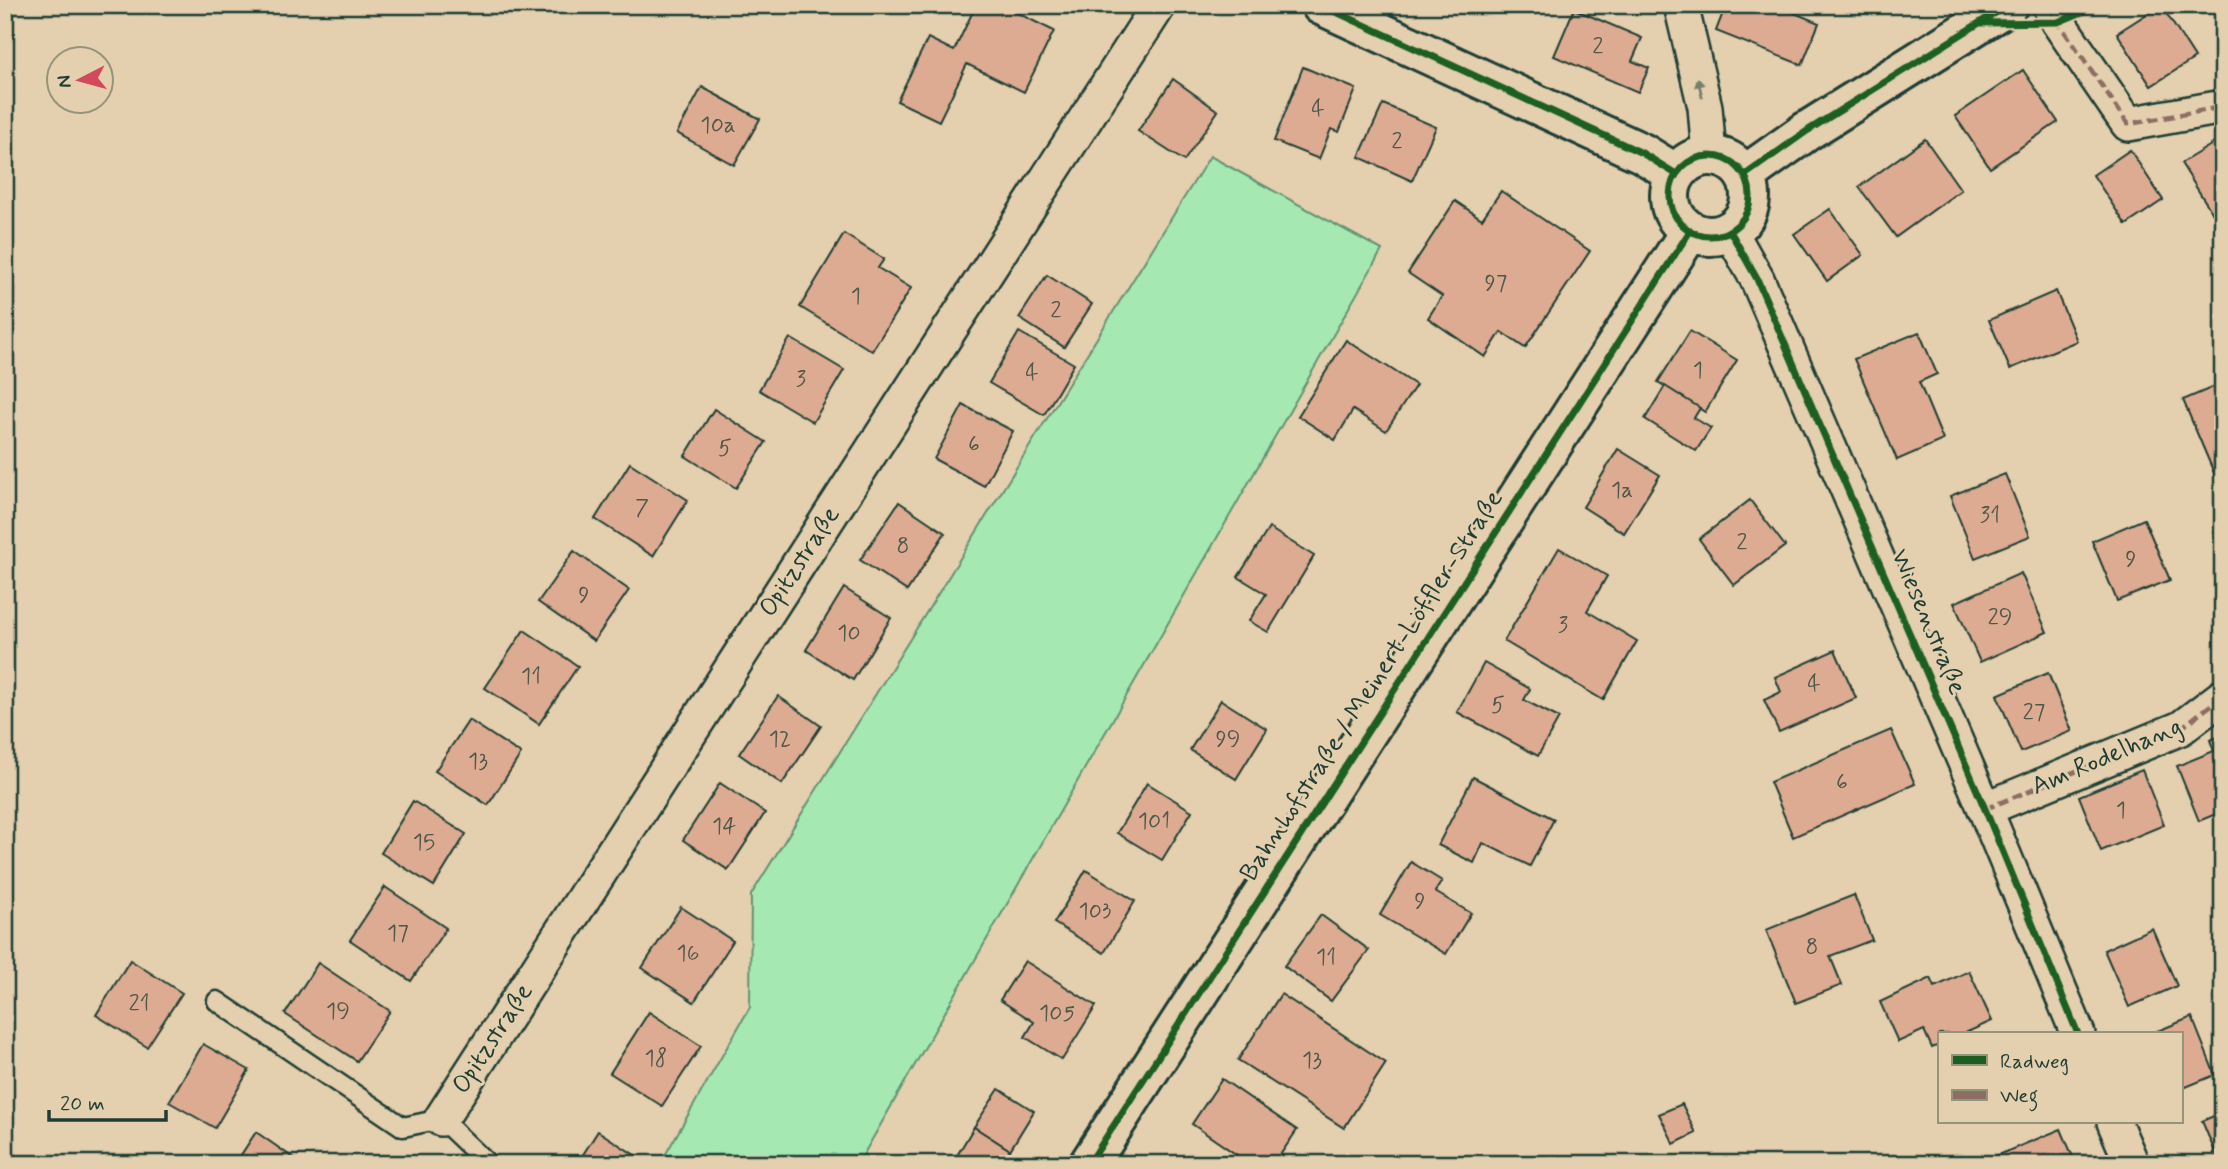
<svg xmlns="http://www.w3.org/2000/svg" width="2228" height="1169" font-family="Mynerve,sans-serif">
	<rect width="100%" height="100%" fill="#e4cfae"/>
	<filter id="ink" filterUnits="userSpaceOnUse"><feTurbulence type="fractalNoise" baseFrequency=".0143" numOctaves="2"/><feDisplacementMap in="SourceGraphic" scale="14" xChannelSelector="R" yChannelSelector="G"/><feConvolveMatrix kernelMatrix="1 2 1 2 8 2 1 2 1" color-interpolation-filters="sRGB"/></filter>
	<g filter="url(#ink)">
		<polygon fill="#a6e8b2" stroke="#629273" stroke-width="2" points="1210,156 1382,250 858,1164 660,1164 750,1007 751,895"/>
		<g fill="#ddab91" stroke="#1f3d34" stroke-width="2">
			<polygon points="976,5 1001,5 1054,31 1024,92 967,64 939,121 897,101 928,38 954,51"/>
			<polygon points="1726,5 1780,5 1780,7 1819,23 1802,65 1716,31"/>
			<polygon points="2161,5 2195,58 2151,86 2117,33"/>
			<polygon points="1574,9 1642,38 1632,61 1649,68 1638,92 1554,56"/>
			<polygon points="1303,67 1356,89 1339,132 1331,129 1319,159 1274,141"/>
			<polygon points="2023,70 2058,122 1990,168 1955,116"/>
			<polygon points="1173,79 1218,111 1184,161 1138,131"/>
			<polygon points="702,87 760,119 734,165 677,133"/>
			<polygon points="1383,104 1436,127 1412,181 1359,157"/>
			<polygon points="1925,139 1961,190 1896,237 1859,187"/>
			<polygon points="2221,139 2223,142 2223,212 2215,217 2181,163"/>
			<polygon points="2130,150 2163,200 2126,225 2093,175"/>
			<polygon points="1501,191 1590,251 1525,348 1501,332 1485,357 1428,318 1442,296 1408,273 1455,201 1482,219"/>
			<polygon points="1830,209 1863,255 1827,281 1794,234"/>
			<polygon points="844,234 884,259 878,268 911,288 872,351 800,307"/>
			<polygon points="1047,275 1092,304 1064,347 1019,318"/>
			<polygon points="2056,291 2077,341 2010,369 1989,320"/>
			<polygon points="1690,331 1737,360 1705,412 1658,382"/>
			<polygon points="1019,332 1074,364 1044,415 989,383"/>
			<polygon points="1919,332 1937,374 1919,382 1943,440 1897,460 1854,359"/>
			<polygon points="790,338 844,370 813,422 759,390"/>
			<polygon points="1346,340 1416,385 1386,431 1353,410 1335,440 1298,416"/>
			<polygon points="2223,383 2223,494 2183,400"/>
			<polygon points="1665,386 1700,408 1694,418 1711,428 1696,451 1645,419"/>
			<polygon points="963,405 1013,431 984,486 934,459"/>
			<polygon points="714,409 766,442 736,488 685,456"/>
			<polygon points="1618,449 1660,475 1624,533 1583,507"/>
			<polygon points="630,463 688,500 653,556 595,519"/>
			<polygon points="2005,474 2030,536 1975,558 1950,496"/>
			<polygon points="1750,500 1785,546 1734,585 1699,539"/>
			<polygon points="899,502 945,533 907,591 860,560"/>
			<polygon points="2144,519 2170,580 2117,601 2092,541"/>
			<polygon points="1269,528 1314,556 1268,632 1249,621 1266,594 1238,577"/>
			<polygon points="1559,548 1607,576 1587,611 1637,641 1603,700 1504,641"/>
			<polygon points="574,551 629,590 594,641 538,602"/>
			<polygon points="2021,573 2047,632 1980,662 1954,603"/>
			<polygon points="844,588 891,618 853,680 806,650"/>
			<polygon points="524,630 578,666 539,724 485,688"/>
			<polygon points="1835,650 1856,698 1779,732 1764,700 1781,692 1775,677"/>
			<polygon points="1484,663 1530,689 1524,700 1559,718 1538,756 1457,712"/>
			<polygon points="2048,673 2072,731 2021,752 1997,695"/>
			<polygon points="778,696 821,726 782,784 739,754"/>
			<polygon points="1221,700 1267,729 1236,779 1190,750"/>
			<polygon points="469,720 521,754 488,805 435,771"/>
			<polygon points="1891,730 1915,784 1793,837 1770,782"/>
			<polygon points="2223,735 2223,811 2199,821 2177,766 2214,751 2210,740"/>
			<polygon points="2142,770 2164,825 2101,851 2079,796"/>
			<polygon points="1473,777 1554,819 1530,866 1483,843 1474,863 1438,845"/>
			<polygon points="720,783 765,813 728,870 683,840"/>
			<polygon points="1147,783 1192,811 1162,860 1117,833"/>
			<polygon points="413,801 466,834 434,886 381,853"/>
			<polygon points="1411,862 1442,881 1435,892 1471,913 1446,954 1380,915"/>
			<polygon points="1086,870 1135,901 1104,953 1054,923"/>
			<polygon points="385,887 446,928 411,981 350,940"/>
			<polygon points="1854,895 1872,940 1830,956 1842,985 1796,1003 1766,930"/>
			<polygon points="681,907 733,941 694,1002 642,968"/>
			<polygon points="1321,915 1369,950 1331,1001 1284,966"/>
			<polygon points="2152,928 2177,986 2129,1007 2104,950"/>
			<polygon points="130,960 182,993 147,1047 96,1015"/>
			<polygon points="1025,961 1096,1006 1062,1060 1025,1037 1034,1022 1000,1000"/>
			<polygon points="318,963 390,1011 357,1061 285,1014"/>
			<polygon points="1969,971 1992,1021 1963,1034 1939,1034 1939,1045 1932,1048 1924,1030 1898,1042 1880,1002 1931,978 1935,987"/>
			<polygon points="1281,994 1386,1063 1344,1128 1238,1060"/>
			<polygon points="649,1012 701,1046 662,1106 610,1073"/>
			<polygon points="2192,1017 2215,1075 2181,1089 2181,1034 2150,1034"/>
			<polygon points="203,1044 249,1070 215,1128 169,1102"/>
			<polygon points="1222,1079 1297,1130 1274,1164 1250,1164 1192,1124"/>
			<polygon points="999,1089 1034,1111 1010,1150 974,1127"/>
			<polygon points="1682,1104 1696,1133 1674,1144 1659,1114"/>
			<polygon points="2223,1112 2223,1164 2220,1164 2202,1121"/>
			<polygon points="974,1127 1010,1150 1001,1164 952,1164"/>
			<polygon points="2061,1129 2076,1164 1987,1164 1986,1160"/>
			<polygon points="598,1131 647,1163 646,1164 577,1164"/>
			<polygon points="256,1132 302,1164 235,1164"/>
		</g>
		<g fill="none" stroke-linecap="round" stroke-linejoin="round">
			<defs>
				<polyline id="service" points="217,1001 403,1127 441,1119 488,1164"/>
				<g id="minor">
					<polyline points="1681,5 1705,107 1709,155"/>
					<polyline points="2049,5 2058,22 2128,124 2223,107"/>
					<polyline points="1730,231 1757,279 1985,809 2078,1034"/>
					<polyline points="1985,809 2181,728 2223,696"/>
					<polyline points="441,1119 1159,5"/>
					<polyline points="2114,1122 2132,1164"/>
				</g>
				<g id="tertiary">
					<polyline points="1321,5 1642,153 1676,174"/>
					<circle cx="1710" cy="196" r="40"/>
					<polyline points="1745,175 1807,131 2008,5"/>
					<polyline points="1089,1164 1690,231"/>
				</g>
			</defs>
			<use href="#service" stroke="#1f3d34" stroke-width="23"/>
			<use href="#minor" stroke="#1f3d34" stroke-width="38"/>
			<use href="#tertiary" stroke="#1f3d34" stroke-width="44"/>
			<use href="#service" stroke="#e4cfae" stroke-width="18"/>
			<use href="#minor" stroke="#e4cfae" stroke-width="33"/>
			<use href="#tertiary" stroke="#e4cfae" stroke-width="38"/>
			<g stroke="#8d6e63" stroke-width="5" stroke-dasharray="10 5" stroke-linecap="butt">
				<polyline points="2049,5 2058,22 2128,124 2223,107"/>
				<polyline points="1985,809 2181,728 2223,696"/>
			</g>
			<defs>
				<g id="cycleway">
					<polyline points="1321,5 1642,153 1676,174"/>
					<polyline points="1982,23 2058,22 2099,5"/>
					<circle cx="1710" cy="196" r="40"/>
					<polyline points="1745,175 1807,131 2008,5"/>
					<polyline points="1730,231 1757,279 1985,809 2078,1034"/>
					<polyline points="1089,1164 1690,231"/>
				</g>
			</defs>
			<use href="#cycleway" stroke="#e4cfae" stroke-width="11"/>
			<use href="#cycleway" stroke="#1b5e20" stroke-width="7"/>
		</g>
		<defs><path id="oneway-solid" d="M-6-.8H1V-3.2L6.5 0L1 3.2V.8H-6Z" transform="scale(1.75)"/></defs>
		<use fill="#787f6b" href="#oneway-solid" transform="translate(1700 88) rotate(-103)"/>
	</g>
	<g text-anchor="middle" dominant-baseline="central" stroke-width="6" stroke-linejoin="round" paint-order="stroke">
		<g font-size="23" fill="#4e584b">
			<text x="1598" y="47">2</text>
			<text x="1318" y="109">4</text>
			<text x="718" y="126">10a</text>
			<text x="1397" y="142">2</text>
			<text x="1496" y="284">97</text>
			<text x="856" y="297">1</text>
			<text x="1056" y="311">2</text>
			<text x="1698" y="371">1</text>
			<text x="1032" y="373">4</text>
			<text x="801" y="380">3</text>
			<text x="974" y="445">6</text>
			<text x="725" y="449">5</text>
			<text x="1622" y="491">1a</text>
			<text x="642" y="509">7</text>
			<text x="1990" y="516">31</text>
			<text x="1742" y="543">2</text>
			<text x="903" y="547">8</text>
			<text x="2131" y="560">9</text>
			<text x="584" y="596">9</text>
			<text x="2000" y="618">29</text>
			<text x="1563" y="626">3</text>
			<text x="849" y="634">10</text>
			<text x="531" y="677">11</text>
			<text x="1814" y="684">4</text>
			<text x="1498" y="706">5</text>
			<text x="2034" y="713">27</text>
			<text x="780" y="740">12</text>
			<text x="1228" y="740">99</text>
			<text x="478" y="762">13</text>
			<text x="1842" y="783">6</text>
			<text x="2121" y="811">1</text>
			<text x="1154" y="822">101</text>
			<text x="724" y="827">14</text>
			<text x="424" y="843">15</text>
			<text x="1420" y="902">9</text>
			<text x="1095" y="912">103</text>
			<text x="398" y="934">17</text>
			<text x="1812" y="948">8</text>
			<text x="688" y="954">16</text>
			<text x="1326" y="958">11</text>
			<text x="139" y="1004">21</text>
			<text x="338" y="1012">19</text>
			<text x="1057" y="1014">105</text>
			<text x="656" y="1059">18</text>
			<text x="1312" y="1061">13</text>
		</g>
		<g font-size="26" fill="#1f3d34" stroke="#e4cfae">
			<text transform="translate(800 562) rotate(-57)">Opitzstraße</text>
			<text transform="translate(1928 622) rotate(67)">Wiesenstraße</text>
			<text transform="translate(1372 686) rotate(-57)">Bahnhofstraße / Meinert-Löffler-Straße</text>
			<text transform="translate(2107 757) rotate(-23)">Am Rodelhang</text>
			<text transform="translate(493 1039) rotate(-57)">Opitzstraße</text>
		</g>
	</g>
	<rect width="2228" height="1169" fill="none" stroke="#e4cfae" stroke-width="28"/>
	<rect x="14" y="14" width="2200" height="1141" fill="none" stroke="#1f3d34" stroke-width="2.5" filter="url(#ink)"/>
	<rect x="1938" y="1032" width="245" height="91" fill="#e4cfae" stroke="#95957d" stroke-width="2"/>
	<rect x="1952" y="1055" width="35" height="10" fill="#1b5e20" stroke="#95957d" stroke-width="2"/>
	<text x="2000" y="1068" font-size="21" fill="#1f3d34">Radweg</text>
	<rect x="1952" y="1090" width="35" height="10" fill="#8d6e63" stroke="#95957d" stroke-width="2"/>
	<text x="2000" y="1102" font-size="21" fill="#1f3d34">Weg</text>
	<g transform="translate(80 80) rotate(264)"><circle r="33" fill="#e4cfae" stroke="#95957d" stroke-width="2"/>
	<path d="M0-5L12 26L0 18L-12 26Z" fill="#d1495b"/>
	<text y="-10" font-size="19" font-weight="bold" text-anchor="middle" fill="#1f3d34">N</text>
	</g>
	<path d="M49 1110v10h117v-10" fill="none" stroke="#1f3d34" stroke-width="3.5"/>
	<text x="60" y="1110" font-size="21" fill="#1f3d34" stroke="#e4cfae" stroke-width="5" paint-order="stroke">20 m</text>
</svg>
